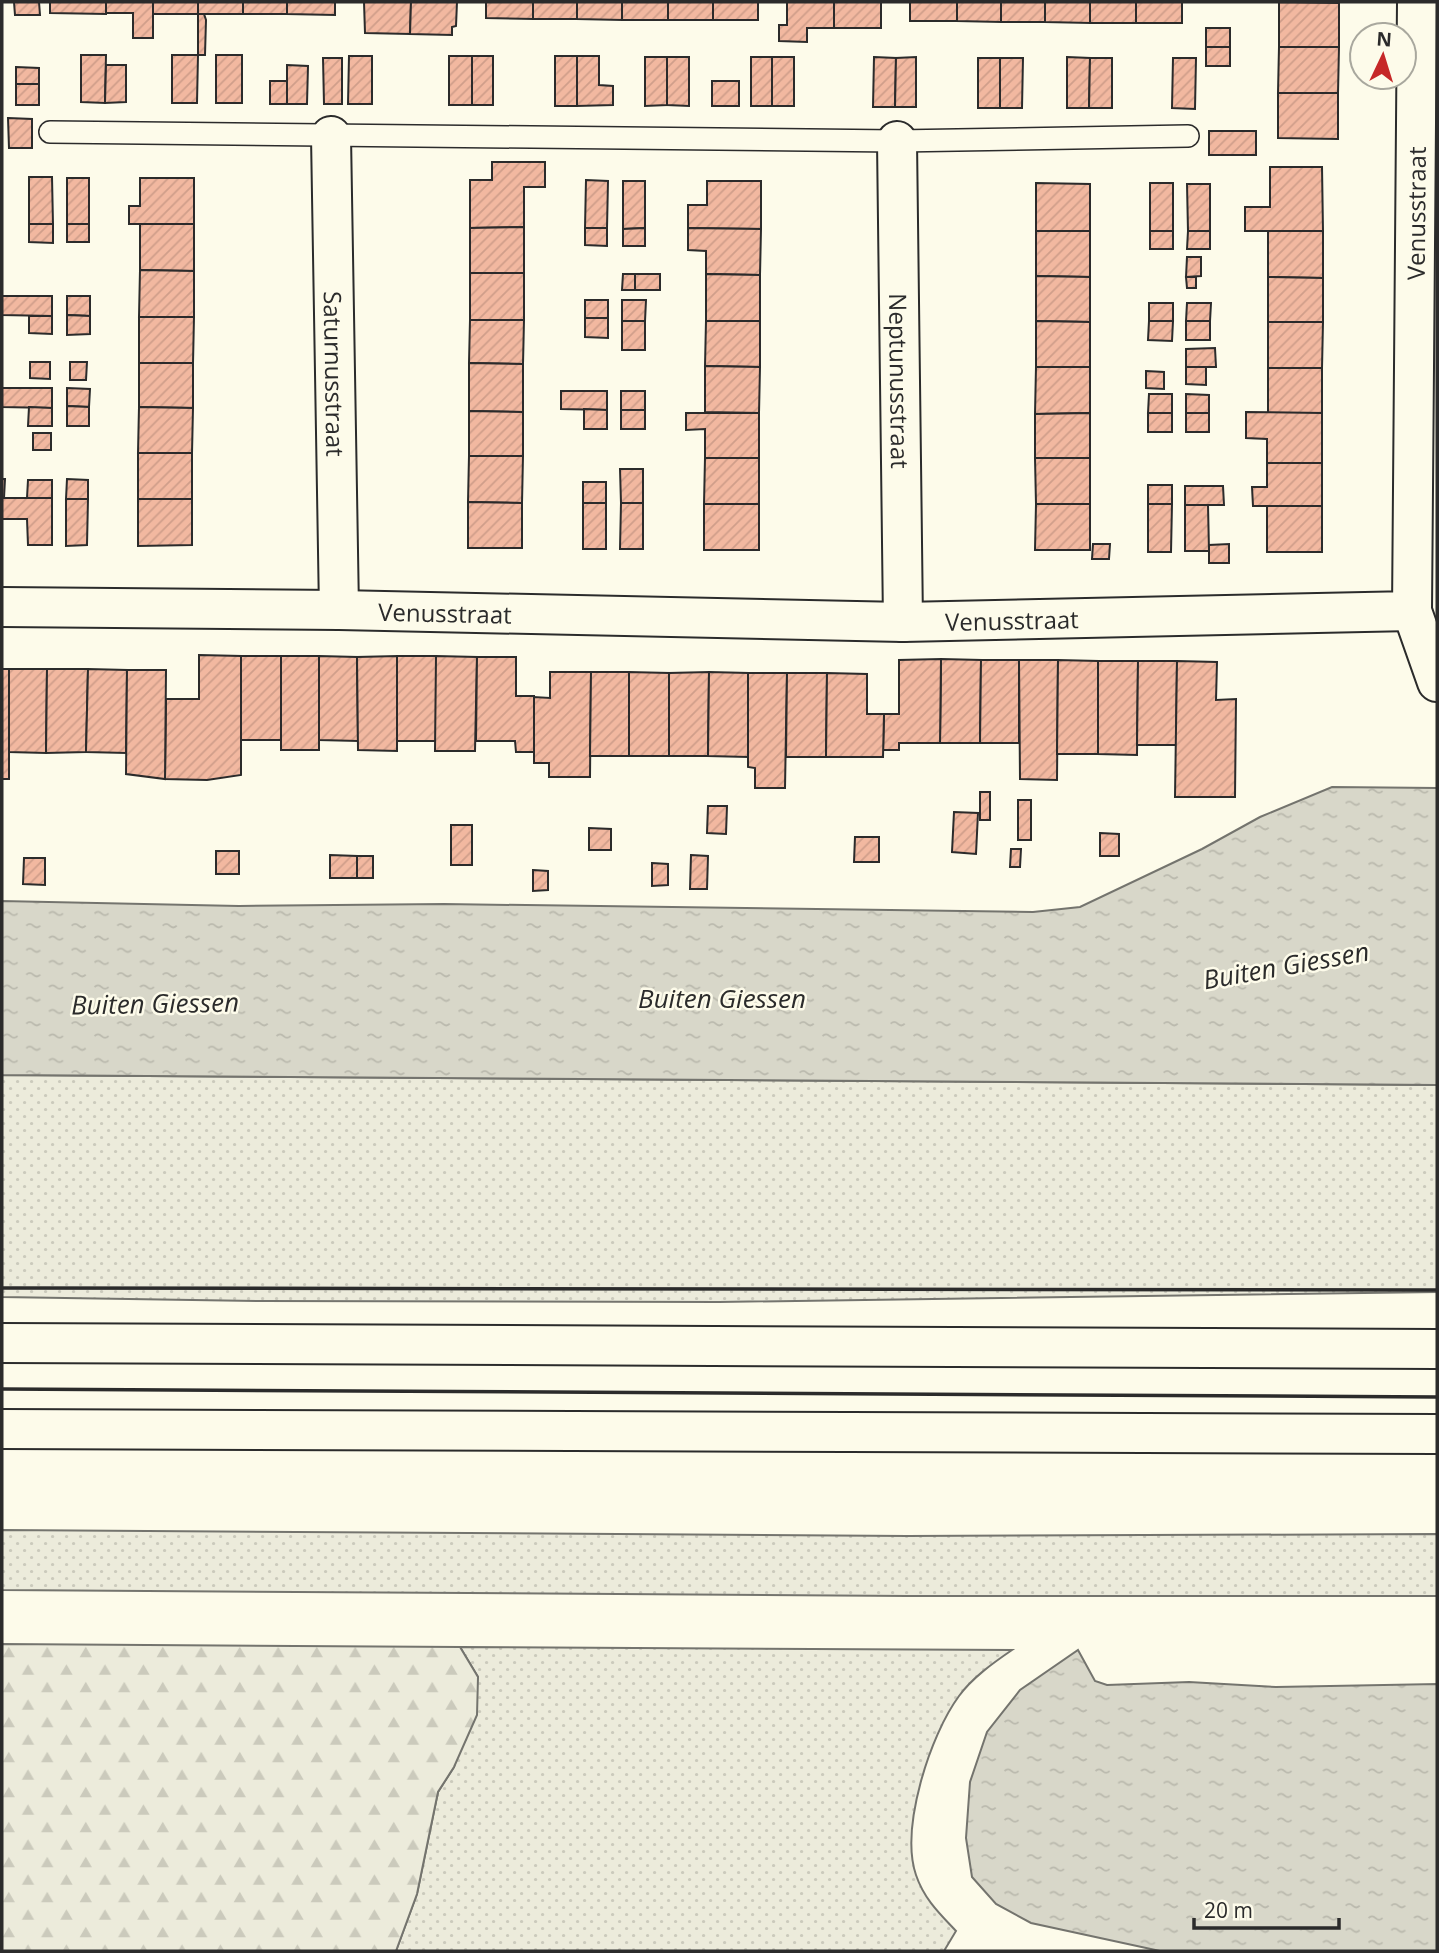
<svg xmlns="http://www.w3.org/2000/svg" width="1439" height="1953" font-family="'Open Sans',sans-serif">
	<defs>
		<pattern id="grass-dots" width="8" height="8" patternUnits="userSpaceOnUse" patternTransform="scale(1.75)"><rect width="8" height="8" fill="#ecebdb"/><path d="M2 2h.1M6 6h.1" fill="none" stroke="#cbcabc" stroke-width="1.8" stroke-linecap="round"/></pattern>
		<pattern id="forest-firs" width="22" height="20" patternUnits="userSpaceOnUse" patternTransform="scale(1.75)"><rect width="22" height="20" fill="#ecebdb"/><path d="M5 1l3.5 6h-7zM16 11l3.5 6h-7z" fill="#cbcabc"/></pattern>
		<pattern id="water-ripples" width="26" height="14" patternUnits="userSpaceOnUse" patternTransform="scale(1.75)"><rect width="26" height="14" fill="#d8d7c9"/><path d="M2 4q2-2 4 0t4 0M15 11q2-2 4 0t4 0" fill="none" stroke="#bab9ad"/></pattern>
		<pattern id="building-hatch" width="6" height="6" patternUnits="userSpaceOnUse" patternTransform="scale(1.75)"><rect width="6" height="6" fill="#f2b8a0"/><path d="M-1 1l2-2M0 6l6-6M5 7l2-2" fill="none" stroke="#d09e8a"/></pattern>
	</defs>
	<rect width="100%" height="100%" fill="#fdfbea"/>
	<g fill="url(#grass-dots)" stroke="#74746e" stroke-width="2">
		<polygon points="2,1075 1437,1085 1437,1292 719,1302 261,1301 2,1297"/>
		<polygon points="2,1530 907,1536 1437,1534 1437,1596 907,1596 2,1590"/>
		<path d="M460,1647l552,3c-19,13 -40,28 -53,46 -29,39 -59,132 -43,179 8,24 24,39 40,56l-12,20h-548l21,-57 21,-102 16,-25 24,-90z"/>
	</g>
	<polygon fill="url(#forest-firs)" stroke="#74746e" stroke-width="2" points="2,1644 460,1647 478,1677 477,1715 454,1767 438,1792 417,1894 396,1951 2,1951"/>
	<g fill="url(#water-ripples)" stroke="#74746e" stroke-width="2">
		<polygon points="1332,787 1437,788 1437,1085 2,1075 2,901 239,906 444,904 1033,912 1080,907 1202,849 1260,817"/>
		<polygon points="1078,1650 1095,1681 1107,1685 1189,1682 1276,1687 1437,1684 1437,1951 1160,1951 1031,1923 996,1904 972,1877 966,1838 970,1782 987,1732 1020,1690"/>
	</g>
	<g fill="url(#building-hatch)" stroke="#2b2b2b" stroke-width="2">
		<polygon points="14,2 39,2 40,15 15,15"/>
		<polygon points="50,2 106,2 106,14 50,13"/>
		<polygon points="106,2 153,2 153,38 133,38 133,13 106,13"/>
		<rect x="153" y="2" width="45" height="12"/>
		<rect x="198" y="2" width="45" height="12"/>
		<rect x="243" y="2" width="44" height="12"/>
		<polygon points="287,2 335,2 335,15 287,14"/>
		<polygon points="364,2 411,2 410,34 365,33"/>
		<polygon points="411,2 457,2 456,26 452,27 452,35 410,34"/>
		<polygon points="486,2 533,2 533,19 486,18"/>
		<rect x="533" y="2" width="44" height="17"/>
		<polygon points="577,2 622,2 622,20 577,19"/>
		<rect x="622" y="2" width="46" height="18"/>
		<rect x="668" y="2" width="45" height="18"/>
		<rect x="713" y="2" width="45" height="18"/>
		<polygon points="787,2 834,2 834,28 807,28 807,42 779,41 779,25 787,25"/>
		<rect x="834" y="2" width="47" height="26"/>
		<rect x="910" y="2" width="47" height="19"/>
		<polygon points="957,2 1001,2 1001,22 957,21"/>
		<rect x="1001" y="2" width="44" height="20"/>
		<polygon points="1045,2 1090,2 1090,23 1045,22"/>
		<rect x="1090" y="2" width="46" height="21"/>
		<rect x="1136" y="2" width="46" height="21"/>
		<polygon points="1279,2 1339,3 1339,47 1279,47"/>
		<polygon points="198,14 204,14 206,20 205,55 198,55"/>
		<rect x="1206" y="28" width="24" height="19"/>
		<rect x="1206" y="47" width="24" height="19"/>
		<polygon points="1279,47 1339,47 1338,93 1278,93"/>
		<polygon points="81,55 106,55 105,103 81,102"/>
		<polygon points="172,55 198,55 197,103 172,103"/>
		<rect x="216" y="55" width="26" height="48"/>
		<polygon points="349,56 372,56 372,104 348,104"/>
		<rect x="449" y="56" width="23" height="49"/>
		<rect x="472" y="56" width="21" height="49"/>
		<rect x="555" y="56" width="22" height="50"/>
		<polygon points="577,56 599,56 599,85 613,86 613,105 577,106"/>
		<polygon points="645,57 667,57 667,105 645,106"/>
		<polygon points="667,57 689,57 689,106 667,105"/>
		<rect x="751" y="57" width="21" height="49"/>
		<rect x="772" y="57" width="22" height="49"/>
		<polygon points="874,57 896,58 895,107 873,107"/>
		<polygon points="916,57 916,107 895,107 896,58"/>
		<polygon points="1067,57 1090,58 1089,108 1067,108"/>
		<polygon points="323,58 342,58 342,104 324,104"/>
		<rect x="978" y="58" width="22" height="50"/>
		<polygon points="1000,58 1023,58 1022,108 1000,108"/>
		<polygon points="1090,58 1112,58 1112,108 1089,108"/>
		<polygon points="1173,58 1196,58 1195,109 1172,108"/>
		<polygon points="106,65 126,65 126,102 105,103"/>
		<polygon points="287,65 308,66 307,104 287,104"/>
		<polygon points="16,67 39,68 39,84 16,84"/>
		<rect x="270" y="81" width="17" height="23"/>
		<rect x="712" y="81" width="27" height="25"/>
		<rect x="16" y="84" width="23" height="21"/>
		<polygon points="1278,93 1338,93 1338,139 1278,138"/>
		<polygon points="8,118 32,119 32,148 9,148"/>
		<rect x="1209" y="131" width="47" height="24"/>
		<polygon points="492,162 545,162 545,187 524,187 524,227 470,228 470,180 492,180"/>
		<polygon points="1270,167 1322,167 1323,231 1245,231 1245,207 1270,207"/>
		<polygon points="29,177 52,177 53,224 29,224"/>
		<rect x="67" y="178" width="22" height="46"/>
		<polygon points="140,178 194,178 194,224 129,224 129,206 140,206"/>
		<polygon points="586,180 608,181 607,228 585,228"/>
		<polygon points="623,181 645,181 645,228 623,229"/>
		<polygon points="707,181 761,181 761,229 688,228 688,205 707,205"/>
		<polygon points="1036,183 1090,184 1090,231 1036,231"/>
		<rect x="1150" y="183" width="23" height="48"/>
		<polygon points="1187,184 1210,184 1210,231 1188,231"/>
		<polygon points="29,224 53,224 53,243 29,242"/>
		<rect x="67" y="224" width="22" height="18"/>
		<polygon points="140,224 194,224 194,271 140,270"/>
		<polygon points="524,227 524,273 470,273 470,228"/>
		<polygon points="585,228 607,228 607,246 585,245"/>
		<polygon points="645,228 645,246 623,246 623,229"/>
		<polygon points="688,228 761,229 760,275 706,274 706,251 688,250"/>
		<polygon points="1036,231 1090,231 1090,277 1036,276"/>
		<rect x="1150" y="231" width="23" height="18"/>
		<polygon points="1188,231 1210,231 1210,249 1187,249"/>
		<polygon points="1268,231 1323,231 1323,278 1268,277"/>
		<polygon points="1187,257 1201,257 1201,276 1186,277"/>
		<polygon points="140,270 194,271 194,317 139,317"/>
		<rect x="470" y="273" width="54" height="47"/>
		<polygon points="623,274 635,274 635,290 622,290"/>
		<rect x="635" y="274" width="25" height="16"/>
		<polygon points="706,274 760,275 760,321 706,321"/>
		<polygon points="1036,276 1090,277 1090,322 1036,321"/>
		<polygon points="1186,277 1196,277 1196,288 1187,288"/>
		<polygon points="1268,277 1323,278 1323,322 1268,322"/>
		<polygon points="2,296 52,296 52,316 2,315"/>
		<polygon points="67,296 90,296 90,316 67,315"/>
		<rect x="585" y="300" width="23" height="18"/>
		<polygon points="622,300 646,300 645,321 622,321"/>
		<rect x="1149" y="303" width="24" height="18"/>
		<polygon points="1187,303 1211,303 1210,321 1186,321"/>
		<polygon points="67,315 90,316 90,334 67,335"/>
		<polygon points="29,316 52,316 52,334 29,333"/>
		<polygon points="139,317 194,317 193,363 139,363"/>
		<polygon points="585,318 608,318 608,338 585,337"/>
		<polygon points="470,320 524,320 523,364 469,363"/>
		<rect x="622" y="321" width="23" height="29"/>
		<polygon points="706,321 760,321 760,367 705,366"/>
		<polygon points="1036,321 1090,322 1090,367 1036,367"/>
		<polygon points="1149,321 1173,321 1172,341 1148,340"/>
		<rect x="1186" y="321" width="24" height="19"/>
		<polygon points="1268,322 1323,322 1322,368 1268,368"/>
		<polygon points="1215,348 1216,367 1186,367 1186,349"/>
		<polygon points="30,362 50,362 50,379 30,378"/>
		<polygon points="70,362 87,362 86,380 70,380"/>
		<polygon points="139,363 193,363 193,408 139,407"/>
		<polygon points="469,363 523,364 523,412 469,411"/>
		<polygon points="705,366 760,367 759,413 705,412"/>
		<polygon points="1036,367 1090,367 1090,413 1035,414"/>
		<polygon points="1186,367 1206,367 1206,385 1186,384"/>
		<rect x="1268" y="368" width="54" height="45"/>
		<polygon points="1146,371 1164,372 1164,389 1146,388"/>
		<polygon points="2,388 52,388 52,408 2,407"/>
		<polygon points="67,388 90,389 89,407 67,406"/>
		<polygon points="561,391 607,391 607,410 561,409"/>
		<rect x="621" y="391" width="24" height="19"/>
		<polygon points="1149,394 1172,394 1172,413 1148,413"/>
		<polygon points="1186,394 1209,395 1209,413 1186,413"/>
		<polygon points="67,406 89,407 89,426 67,426"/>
		<polygon points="29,407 52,408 52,426 28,426"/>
		<polygon points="139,407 193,408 192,453 138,453"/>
		<polygon points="584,409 607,410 607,429 584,429"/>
		<rect x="621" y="410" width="24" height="19"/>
		<polygon points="469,411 523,412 523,456 469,456"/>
		<polygon points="1246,412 1322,413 1322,463 1267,463 1267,439 1246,438"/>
		<polygon points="686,413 759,413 759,458 705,458 705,429 686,430"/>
		<polygon points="1090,413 1090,458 1035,458 1035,414"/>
		<rect x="1148" y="413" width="24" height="19"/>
		<rect x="1186" y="413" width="23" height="19"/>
		<rect x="33" y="433" width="18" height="17"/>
		<rect x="138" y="453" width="54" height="46"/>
		<polygon points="469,456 523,456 522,503 468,502"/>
		<polygon points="705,458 759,458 759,504 704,504"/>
		<polygon points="1035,458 1090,458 1090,504 1036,504"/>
		<polygon points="1267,463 1322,463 1322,506 1253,506 1252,487 1267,487"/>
		<polygon points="620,469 643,469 643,503 621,503"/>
		<polygon points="2,479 5,479 4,498 2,498"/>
		<polygon points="67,479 88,480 88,499 66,499"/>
		<polygon points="28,480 52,480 52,498 27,498"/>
		<rect x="583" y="482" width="23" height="21"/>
		<rect x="1148" y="485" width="24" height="19"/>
		<polygon points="1185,486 1223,486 1224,505 1185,505"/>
		<polygon points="2,498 52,498 52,545 28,545 27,519 2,519"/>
		<polygon points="66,499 88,499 87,545 66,546"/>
		<polygon points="138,499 192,499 192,545 138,546"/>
		<polygon points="468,502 522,503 522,548 468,548"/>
		<rect x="583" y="503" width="23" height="46"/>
		<polygon points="621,503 643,503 643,549 620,549"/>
		<rect x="704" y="504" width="55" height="46"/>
		<polygon points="1036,504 1090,504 1090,550 1035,550"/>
		<polygon points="1148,504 1172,504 1171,552 1148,552"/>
		<polygon points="1185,505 1208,505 1209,551 1185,551"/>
		<rect x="1267" y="506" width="55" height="46"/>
		<polygon points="1093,544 1110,544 1109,559 1092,559"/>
		<polygon points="1229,544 1229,563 1209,563 1209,545"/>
		<polygon points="199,655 241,656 241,775 207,780 165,779 166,699 199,699"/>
		<rect x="241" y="656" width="40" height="84"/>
		<rect x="281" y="656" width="38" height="94"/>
		<polygon points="319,656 357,657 358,741 319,740"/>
		<polygon points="397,656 436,656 436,741 396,741"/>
		<polygon points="397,656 397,751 358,750 357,657"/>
		<polygon points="436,656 477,657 475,751 435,751"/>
		<polygon points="477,657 516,657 516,696 534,696 534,752 516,752 515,741 476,741"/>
		<polygon points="941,659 981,660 980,743 940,743"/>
		<polygon points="941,659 940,743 899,743 899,750 883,750 884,714 899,714 899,660"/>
		<polygon points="981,660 1019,660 1019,743 980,743"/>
		<polygon points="1019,660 1058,660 1057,780 1020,779"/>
		<polygon points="1058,660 1098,661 1098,754 1057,754"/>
		<polygon points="1098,661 1138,661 1137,755 1098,754"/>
		<polygon points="1138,661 1177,661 1176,745 1137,745"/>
		<polygon points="1177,661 1217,662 1216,700 1236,699 1235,797 1175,797"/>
		<rect x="2" y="669" width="7" height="110"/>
		<polygon points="9,669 47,669 46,753 9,752"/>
		<polygon points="47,669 88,669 86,752 46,753"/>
		<polygon points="88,669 127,670 126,753 86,752"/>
		<polygon points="127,670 166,670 165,779 126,774"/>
		<polygon points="550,672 591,672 590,777 549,777 549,763 534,763 534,697 550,698"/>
		<polygon points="591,672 629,672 629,756 590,756"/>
		<polygon points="629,672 669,673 669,756 629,756"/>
		<polygon points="709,672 708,756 669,756 669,673"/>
		<polygon points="709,672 748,673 748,757 708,756"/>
		<polygon points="748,673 787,673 785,788 755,788 755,768 748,767"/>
		<polygon points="787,673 827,673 826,757 786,757"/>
		<polygon points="827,673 867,674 867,714 884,714 883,757 826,757"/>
		<rect x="980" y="792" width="10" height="28"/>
		<rect x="1018" y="800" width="13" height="40"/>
		<polygon points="708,806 727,806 726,834 707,833"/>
		<polygon points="954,812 978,813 976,854 952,852"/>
		<rect x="451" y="825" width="21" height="40"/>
		<polygon points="589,828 611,829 611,850 589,850"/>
		<polygon points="1100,833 1119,834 1119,856 1100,856"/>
		<polygon points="855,837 879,837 879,862 854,862"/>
		<polygon points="1011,849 1021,849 1020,867 1010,867"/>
		<rect x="216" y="851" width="23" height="23"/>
		<polygon points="330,855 357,856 357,878 330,878"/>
		<polygon points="691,855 708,856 707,889 690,889"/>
		<rect x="357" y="856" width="16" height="22"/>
		<polygon points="24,858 45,858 45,885 23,884"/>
		<polygon points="652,863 668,864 668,885 652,886"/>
		<polygon points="533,870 548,871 548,890 533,891"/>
	</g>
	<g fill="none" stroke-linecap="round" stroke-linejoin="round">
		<defs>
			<polyline id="lane" points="50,132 897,141 1188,136"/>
			<g id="street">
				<path id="s1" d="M331,136l8,474"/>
				<path id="s2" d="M897,141l6,481"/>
				<path id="s3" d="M2,607l337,3 564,12 509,-11 5,-609"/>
				<polyline points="1412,611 1437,682"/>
			</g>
			<g id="highway">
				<polyline points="2,1343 1437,1349"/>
				<polyline points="2,1429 1437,1434"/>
			</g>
		</defs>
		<use href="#lane" stroke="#2b2b2b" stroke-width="24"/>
		<use href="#street" stroke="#2b2b2b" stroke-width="42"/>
		<use href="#highway" stroke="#2b2b2b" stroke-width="42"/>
		<use href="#lane" stroke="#fdfbea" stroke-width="21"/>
		<use href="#street" stroke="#fdfbea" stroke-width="38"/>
		<use href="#highway" stroke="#fdfbea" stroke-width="38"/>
		<g stroke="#2b2b2b" stroke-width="3.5">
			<polyline points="2,1288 1437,1290"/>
			<polyline points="2,1389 1437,1397"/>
		</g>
	</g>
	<g text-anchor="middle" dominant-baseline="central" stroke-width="5" stroke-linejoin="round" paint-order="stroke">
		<g font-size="24" fill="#2b2b2b" stroke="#fdfbea">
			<text stroke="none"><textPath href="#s3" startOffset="1808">Venusstraat</textPath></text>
			<text stroke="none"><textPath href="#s1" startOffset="238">Saturnusstraat</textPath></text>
			<text stroke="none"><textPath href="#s2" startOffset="240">Neptunusstraat</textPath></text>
			<text stroke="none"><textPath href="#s3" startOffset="443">Venusstraat</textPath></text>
			<text stroke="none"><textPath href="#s3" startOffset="1010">Venusstraat</textPath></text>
		</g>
		<g font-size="26" font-style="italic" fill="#2b2b2b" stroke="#fdfbea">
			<text transform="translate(1286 965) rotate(-10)">Buiten Giessen</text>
			<text x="722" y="998">Buiten Giessen</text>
			<text transform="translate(155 1003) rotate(-1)">Buiten Giessen</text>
		</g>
	</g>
	<rect width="1439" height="1953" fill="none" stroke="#2b2b2b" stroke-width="7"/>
	<g transform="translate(1383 56) rotate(4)"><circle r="33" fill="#fdfbea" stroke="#a9a89e" stroke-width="2"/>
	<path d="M0-5L12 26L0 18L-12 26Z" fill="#c62828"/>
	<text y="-10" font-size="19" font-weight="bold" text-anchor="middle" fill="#2b2b2b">N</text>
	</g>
	<path d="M1194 1918v10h145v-10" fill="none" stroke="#2b2b2b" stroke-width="3.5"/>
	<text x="1204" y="1918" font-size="21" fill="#2b2b2b" stroke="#fdfbea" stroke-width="5" paint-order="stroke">20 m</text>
</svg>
